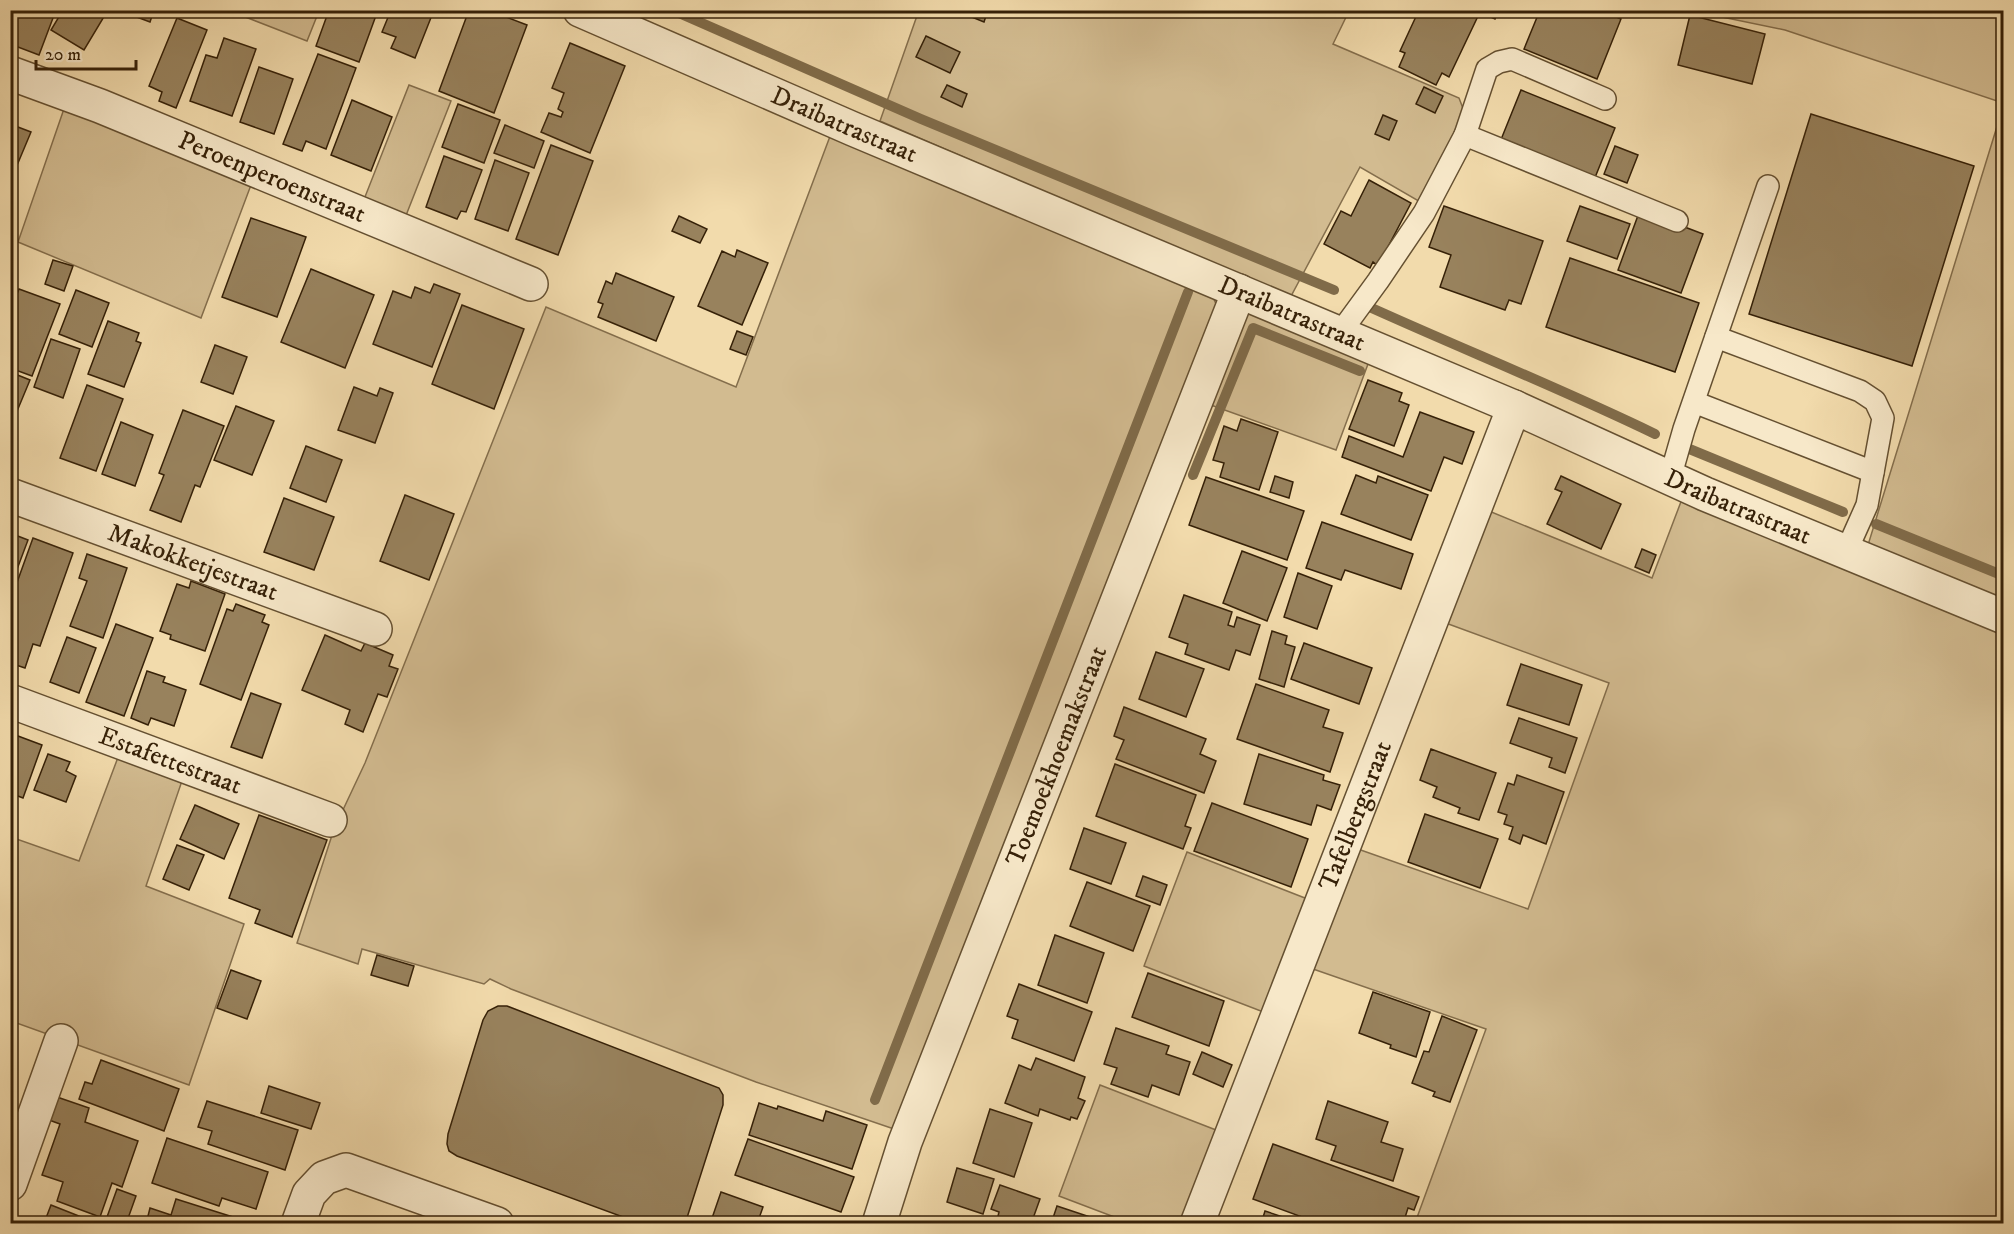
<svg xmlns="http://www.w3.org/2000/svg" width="2014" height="1234" font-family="'IM FELL DW Pica',serif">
	<rect width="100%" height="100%" fill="#f2dbac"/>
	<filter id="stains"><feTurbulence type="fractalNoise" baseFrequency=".00333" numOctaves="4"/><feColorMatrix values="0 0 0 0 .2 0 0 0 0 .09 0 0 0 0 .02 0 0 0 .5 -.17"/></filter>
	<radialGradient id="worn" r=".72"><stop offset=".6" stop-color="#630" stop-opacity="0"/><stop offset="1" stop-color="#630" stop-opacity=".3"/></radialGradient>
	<g fill="#d2bb90" stroke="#846e4c" stroke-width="1.5">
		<polygon points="919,10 1349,11 1333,44 1459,98 1464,111 1452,143 1422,203 1360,167 1290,298 880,121"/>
		<polygon points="230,11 319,11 307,41"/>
		<polygon points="1693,11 2003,11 2003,103 1785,30"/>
		<polygon points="409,85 451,101 403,223 361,207"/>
		<polygon points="66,103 254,177 201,318 18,242"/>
		<polygon points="2003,107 2003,604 1868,545"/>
		<polygon points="832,131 1210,290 1216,304 1215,318 897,1130 756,1082 511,989 490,979 484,984 362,949 358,964 297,943 334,829 365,763 546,307 736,387"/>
		<polygon points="1249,310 1371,356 1336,450 1208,404"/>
		<polygon points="1682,499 2003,632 2003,1223 1415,1223 1486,1029 1313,969 1355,848 1528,909 1609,683 1443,622 1489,511 1652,578"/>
		<polygon points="120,752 184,775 146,886 244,924 189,1085 11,1021 11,837 79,861"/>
		<polygon points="1187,852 1310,900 1266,1013 1144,966"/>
		<polygon points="1100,1085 1216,1130 1181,1223 1130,1223 1059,1196"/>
	</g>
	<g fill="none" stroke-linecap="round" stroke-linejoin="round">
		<g stroke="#806b49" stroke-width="10">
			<polyline points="672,10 921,119 1334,290"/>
			<path d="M1365,305c97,44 195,83 290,129"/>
			<polyline points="1687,448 1843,512"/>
			<polyline points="1193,475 1253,328 1360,371"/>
			<polyline points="1876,524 2004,576"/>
			<polyline points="875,1100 1188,292"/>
		</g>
	</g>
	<g fill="#98825d" stroke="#362108" stroke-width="1.5">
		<polygon points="11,10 56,10 39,55 10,44"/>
		<polygon points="63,10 108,10 84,50 51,30"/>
		<polygon points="127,10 154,10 150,22 126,13"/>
		<polygon points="329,10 378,10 359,62 316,46"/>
		<polygon points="391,10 434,10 415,58 391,48 396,37 382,32"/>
		<polygon points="469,10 488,10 527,25 494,113 439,91"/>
		<polygon points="889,10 911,10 908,17"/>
		<polygon points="963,10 988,10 984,22 962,13"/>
		<polygon points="1419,10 1499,10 1495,19 1480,12 1449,77 1442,73 1436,85 1399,67 1405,53 1400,51"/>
		<polygon points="1540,10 1600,10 1621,19 1597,79 1524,49"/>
		<polygon points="1690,15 1765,34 1752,84 1678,65"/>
		<polygon points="177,18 207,30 176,108 159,101 162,92 149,86"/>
		<polygon points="926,36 960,52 950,73 916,57"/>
		<polygon points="224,38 256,49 232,116 190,101 206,55 217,58"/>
		<polygon points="570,43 625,66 590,153 541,132 549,113 561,117 563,112 558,109 564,93 552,88"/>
		<polygon points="318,54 356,68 326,149 306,141 302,151 283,144"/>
		<polygon points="259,67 293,79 274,134 240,122"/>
		<polygon points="947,85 967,94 962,107 941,97"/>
		<polygon points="1424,87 1443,96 1435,113 1416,104"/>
		<polygon points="1521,90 1615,128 1594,180 1500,142"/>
		<polygon points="352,100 392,117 371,171 331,155"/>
		<polygon points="458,104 500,120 484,163 442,147"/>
		<polygon points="1811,114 1974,166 1912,366 1749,314"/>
		<polygon points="1383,115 1397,121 1389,140 1375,134"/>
		<polygon points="10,124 31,132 10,182"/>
		<polygon points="505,125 544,141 534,168 494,153"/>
		<polygon points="551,145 593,161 558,255 516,239"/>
		<polygon points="1615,146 1638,155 1627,183 1604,174"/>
		<polygon points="444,156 482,170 466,212 461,211 457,219 426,207"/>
		<polygon points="495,160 529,173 508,231 475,219"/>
		<polygon points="1369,180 1411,203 1378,266 1373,262 1370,268 1324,244 1341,211 1351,216"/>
		<polygon points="1444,206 1543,241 1521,304 1509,300 1505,310 1440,287 1451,255 1429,247"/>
		<polygon points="1580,206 1630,224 1617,259 1567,241"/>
		<polygon points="1640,210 1703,234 1681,293 1618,270"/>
		<polygon points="679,216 707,229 700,243 672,231"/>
		<polygon points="251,218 306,237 277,317 222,297"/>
		<polygon points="737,250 768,263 742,325 698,306 722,251 735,257"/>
		<polygon points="1570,258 1699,303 1675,372 1546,327"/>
		<polygon points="53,260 73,266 64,291 45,284"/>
		<polygon points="311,269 374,295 345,368 281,342"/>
		<polygon points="616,273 674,297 656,341 598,317 603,304 598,302 606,281 612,284"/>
		<polygon points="434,284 460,294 432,367 373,344 393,291 411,298 415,287 430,293"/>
		<polygon points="19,289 60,304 32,376 10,368 10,312"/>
		<polygon points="76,290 109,303 92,347 59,334"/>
		<polygon points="462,305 524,329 494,409 432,384"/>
		<polygon points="108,321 139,333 136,341 141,343 124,387 88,374"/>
		<polygon points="737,331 753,337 746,355 730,349"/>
		<polygon points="51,339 80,349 63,398 34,387"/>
		<polygon points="215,345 247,357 233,394 201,382"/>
		<polygon points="10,372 30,380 10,428"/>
		<polygon points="1368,380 1402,393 1399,401 1409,405 1394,446 1349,429"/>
		<polygon points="87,385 123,399 96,471 60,458"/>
		<polygon points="354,387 377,396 380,388 393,393 375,443 338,430"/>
		<polygon points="236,406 274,421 252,475 214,460"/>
		<polygon points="183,410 224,426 200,487 195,485 181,522 150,510 164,475 159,473"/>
		<polygon points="1420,412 1474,432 1462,464 1444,457 1431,491 1342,457 1349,436 1403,457"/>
		<polygon points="1241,419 1278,432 1259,490 1220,477 1224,463 1213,460 1224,426 1237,431"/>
		<polygon points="121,422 153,435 135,486 102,474"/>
		<polygon points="306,446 342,460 326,502 290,488"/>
		<polygon points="1356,475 1376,483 1378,476 1428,495 1411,540 1341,514"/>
		<polygon points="1275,476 1293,482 1289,498 1270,492"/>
		<polygon points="1561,476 1621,504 1601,549 1547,524 1562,492 1555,489"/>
		<polygon points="1206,477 1304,511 1287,560 1189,525"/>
		<polygon points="405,495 454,514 429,580 380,561"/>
		<polygon points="284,498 334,517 314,570 264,552"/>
		<polygon points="1322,522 1413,554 1401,589 1345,570 1341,580 1306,568"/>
		<polygon points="10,533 28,540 10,588"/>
		<polygon points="33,538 73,553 40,646 33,644 25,668 10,663 10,602"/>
		<polygon points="1642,549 1656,555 1649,573 1635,567"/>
		<polygon points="1242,551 1287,568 1267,621 1223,603"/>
		<polygon points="87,554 127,568 103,638 70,626 87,581 79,578"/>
		<polygon points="1298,573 1332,586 1317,629 1284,617"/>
		<polygon points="191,581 225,594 205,651 170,639 171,635 160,631 177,584 189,588"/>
		<polygon points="1184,595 1232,612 1228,625 1234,627 1237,617 1260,625 1250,655 1236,650 1229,670 1185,654 1188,644 1169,637"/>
		<polygon points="236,604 265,615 262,622 269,625 241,700 200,684 227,609 233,611"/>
		<polygon points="116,624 153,638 124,716 86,702"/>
		<polygon points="1272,631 1287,636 1285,644 1295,647 1284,687 1259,679"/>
		<polygon points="325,635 361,651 365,643 393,655 389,666 398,669 387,697 378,694 363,732 345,724 350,710 302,690"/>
		<polygon points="67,637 96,648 79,693 50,682"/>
		<polygon points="1304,643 1372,668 1359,704 1291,679"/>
		<polygon points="1156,652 1204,669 1186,717 1139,699"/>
		<polygon points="1521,664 1582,685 1569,725 1507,705"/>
		<polygon points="147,671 165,677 163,682 186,690 174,726 151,718 148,725 131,718"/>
		<polygon points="1256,684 1329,710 1323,727 1343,733 1330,772 1237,739"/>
		<polygon points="251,693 281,704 262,758 231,747"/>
		<polygon points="1124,707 1206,739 1200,754 1216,761 1204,793 1116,759 1124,740 1114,736"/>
		<polygon points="1519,718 1577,738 1565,773 1549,767 1552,758 1510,743"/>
		<polygon points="10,733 42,745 23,798 10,793"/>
		<polygon points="1431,749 1496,773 1479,820 1458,813 1460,808 1433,797 1437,787 1420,780"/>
		<polygon points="48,754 70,762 66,771 76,776 66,802 34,790"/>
		<polygon points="1259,754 1324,775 1323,780 1340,785 1331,810 1317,805 1311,825 1244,804"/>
		<polygon points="1115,764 1196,795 1185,826 1191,828 1183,849 1096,816"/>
		<polygon points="1517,775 1564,792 1546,844 1523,835 1520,844 1509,839 1513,827 1504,824 1507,815 1498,812 1508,783 1514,785"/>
		<polygon points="1212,803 1308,839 1291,887 1194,851"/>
		<polygon points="195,805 239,824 224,859 180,839"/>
		<polygon points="1425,814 1498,839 1480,888 1408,862"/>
		<polygon points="259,815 327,840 292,937 255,923 260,910 229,898"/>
		<polygon points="1084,828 1126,843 1111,884 1070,869"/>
		<polygon points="177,845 204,855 189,890 163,879"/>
		<polygon points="1143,876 1167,885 1160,905 1136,896"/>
		<polygon points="1087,882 1150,906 1133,951 1070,926"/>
		<polygon points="1055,935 1104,953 1087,1003 1038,985"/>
		<polygon points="377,955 414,966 408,986 371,975"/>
		<polygon points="231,970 261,981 247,1019 217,1008"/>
		<polygon points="1148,973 1224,1001 1209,1046 1132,1017"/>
		<polygon points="1019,984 1092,1012 1074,1061 1012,1038 1018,1020 1007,1016"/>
		<polygon points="1373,992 1430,1012 1416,1057 1390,1048 1391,1045 1359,1033"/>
		<polygon points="498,1006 507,1006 719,1088 723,1095 723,1105 685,1224 642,1224 457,1156 449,1151 447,1144 448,1134 483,1020 488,1011"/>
		<polygon points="1442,1016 1477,1030 1450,1102 1433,1096 1435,1092 1412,1083 1424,1051 1429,1052"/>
		<polygon points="1116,1028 1169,1046 1166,1054 1190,1062 1179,1095 1152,1085 1148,1097 1111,1084 1117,1068 1104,1064"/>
		<polygon points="1202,1052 1232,1065 1223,1087 1193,1074"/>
		<polygon points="1036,1058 1085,1077 1078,1098 1085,1101 1077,1119 1071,1117 1070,1120 1040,1109 1038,1116 1005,1103 1019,1065 1031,1070"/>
		<polygon points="101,1060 179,1089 164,1131 79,1099 85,1082 92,1084"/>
		<polygon points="269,1086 320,1103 311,1129 261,1113"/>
		<polygon points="57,1097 89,1108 85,1122 138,1141 122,1187 112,1183 100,1217 57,1201 63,1182 42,1175 60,1124 49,1120"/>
		<polygon points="207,1101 298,1130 285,1170 208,1144 212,1131 198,1127"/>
		<polygon points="1328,1101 1388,1122 1381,1142 1403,1149 1393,1181 1331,1160 1336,1146 1316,1139"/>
		<polygon points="759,1103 777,1109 778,1106 823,1121 826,1111 867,1125 852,1169 749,1135"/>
		<polygon points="990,1109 1032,1123 1014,1177 973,1163"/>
		<polygon points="167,1138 268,1172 256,1209 222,1198 219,1206 152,1183"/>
		<polygon points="748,1139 854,1177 841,1212 735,1175"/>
		<polygon points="1273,1144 1419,1197 1414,1210 1408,1208 1403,1224 1321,1224 1253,1199"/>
		<polygon points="957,1168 994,1179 983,1214 947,1202"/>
		<polygon points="1000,1185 1040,1199 1031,1224 1018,1224 998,1216 999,1212 991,1209"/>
		<polygon points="117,1189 136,1196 126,1224 107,1217"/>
		<polygon points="721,1192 763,1207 757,1224 710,1224"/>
		<polygon points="176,1199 252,1223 146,1224 150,1208 171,1215"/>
		<polygon points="51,1205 99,1224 40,1224 42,1217 46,1218"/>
		<polygon points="1057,1206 1111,1224 1051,1224"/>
		<polygon points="1265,1211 1304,1224 1261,1224"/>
	</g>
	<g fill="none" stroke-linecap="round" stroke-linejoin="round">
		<defs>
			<g id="service">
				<polyline points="1465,135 1677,221"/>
				<polyline points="1340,333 1378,281 1424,213 1465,135 1487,69 1499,62 1512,59 1605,99"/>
				<polyline points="1716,337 1860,391 1875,401 1883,418 1867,505 1846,552"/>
				<polyline points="1694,402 1873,472"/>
				<polyline points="1670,478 1684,429 1768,186"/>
			</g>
			<g id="minor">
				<path id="s1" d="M580,10l273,119 661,278 191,87 299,123"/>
				<path id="s2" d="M10,73l90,33 431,178"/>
				<path id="s3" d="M10,495l365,134"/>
				<path id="s4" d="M10,701l320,119"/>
				<polyline points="10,1184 61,1041"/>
				<polyline points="298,1224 309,1194 324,1178 346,1170 497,1224"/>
				<path id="s5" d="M879,1224l26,-82 334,-851"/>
				<path id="s6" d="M1197,1224l317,-817"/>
			</g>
		</defs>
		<use href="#service" stroke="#655031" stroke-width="24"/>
		<use href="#minor" stroke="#655031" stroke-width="36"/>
		<use href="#service" stroke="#f7e8c9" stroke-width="21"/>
		<use href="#minor" stroke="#f7e8c9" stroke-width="33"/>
	</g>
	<g text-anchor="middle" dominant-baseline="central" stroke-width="5" stroke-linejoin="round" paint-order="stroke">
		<g font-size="26" fill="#362108" stroke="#f7e8c9">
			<text stroke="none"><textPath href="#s1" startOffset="288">Draibatrastraat</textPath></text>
			<text stroke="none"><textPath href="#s2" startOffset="282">Peroenperoenstraat</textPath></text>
			<text stroke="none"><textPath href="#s1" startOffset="774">Draibatrastraat</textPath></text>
			<text stroke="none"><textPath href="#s1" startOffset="1260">Draibatrastraat</textPath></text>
			<text stroke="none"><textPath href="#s3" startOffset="195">Makokketjestraat</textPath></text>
			<text stroke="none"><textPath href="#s5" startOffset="501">Toemoekhoemakstraat</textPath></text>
			<text stroke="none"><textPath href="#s4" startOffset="171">Estafettestraat</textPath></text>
			<text stroke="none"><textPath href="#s6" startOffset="438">Tafelbergstraat</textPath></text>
		</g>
	</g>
	<rect width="2014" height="1234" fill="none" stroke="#f2dbac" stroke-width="36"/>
	<rect x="12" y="12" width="1990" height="1210" fill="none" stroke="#362108" stroke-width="3"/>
	<rect x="18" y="18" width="1978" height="1198" fill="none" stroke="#362108" stroke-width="1.5"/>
	<path d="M36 60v9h100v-9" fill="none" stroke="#362108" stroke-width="3"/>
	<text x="45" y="60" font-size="18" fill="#362108" stroke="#f7e8c9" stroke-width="4.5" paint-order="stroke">20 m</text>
	<rect width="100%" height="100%" filter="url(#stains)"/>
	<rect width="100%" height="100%" fill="url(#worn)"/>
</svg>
